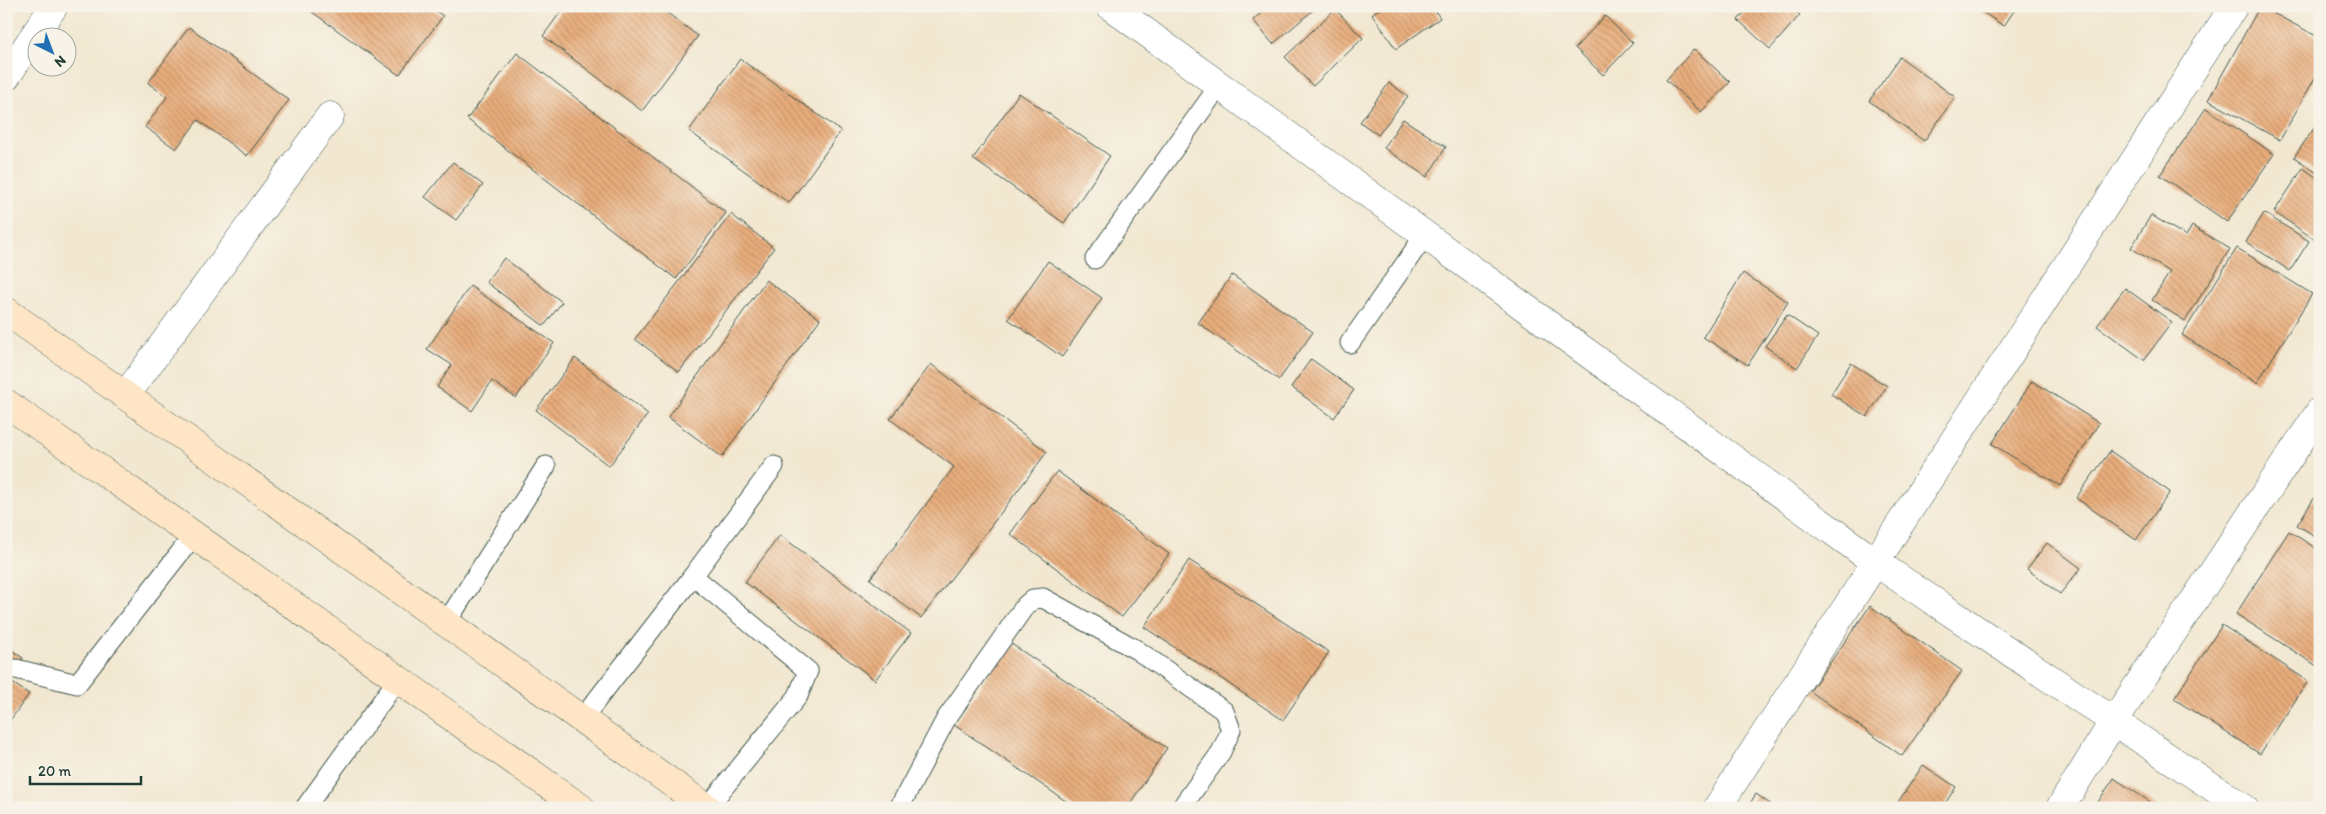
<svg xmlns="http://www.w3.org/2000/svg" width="2326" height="814" font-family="Itim,sans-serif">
	<defs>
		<pattern id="building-back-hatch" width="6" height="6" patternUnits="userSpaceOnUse" patternTransform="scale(1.25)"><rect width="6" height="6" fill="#e9ad7c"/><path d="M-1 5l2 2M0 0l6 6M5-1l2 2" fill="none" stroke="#bc8e66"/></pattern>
	</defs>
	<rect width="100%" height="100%" fill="#f7f3e8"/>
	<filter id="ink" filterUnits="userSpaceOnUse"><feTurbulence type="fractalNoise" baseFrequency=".02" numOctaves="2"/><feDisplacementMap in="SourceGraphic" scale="10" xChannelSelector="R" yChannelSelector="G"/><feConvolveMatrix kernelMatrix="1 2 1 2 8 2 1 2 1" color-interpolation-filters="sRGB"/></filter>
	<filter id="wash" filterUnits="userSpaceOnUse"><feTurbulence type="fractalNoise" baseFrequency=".0096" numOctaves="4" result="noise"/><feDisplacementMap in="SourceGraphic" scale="20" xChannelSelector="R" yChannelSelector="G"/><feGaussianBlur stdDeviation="1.12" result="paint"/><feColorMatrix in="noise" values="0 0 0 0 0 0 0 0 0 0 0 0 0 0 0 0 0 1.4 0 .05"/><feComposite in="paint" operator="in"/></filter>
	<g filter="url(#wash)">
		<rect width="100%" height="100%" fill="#f2e8d2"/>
		<g id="blocks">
			<g fill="url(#building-back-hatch)">
				<polygon points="304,6 429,6 443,16 399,75"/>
				<polygon points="565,6 658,6 698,36 642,111 543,36"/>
				<polygon points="1269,6 1318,6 1273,44 1253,20"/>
				<polygon points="1383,6 1432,6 1440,18 1396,49 1372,14"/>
				<polygon points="1750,6 1789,6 1800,15 1770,49 1738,20"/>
				<polygon points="1973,6 2017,6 2004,26"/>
				<polygon points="2260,6 2320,38 2320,69 2280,140 2208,100"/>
				<polygon points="1335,9 1363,38 1313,86 1285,57"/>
				<polygon points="1605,16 1633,43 1603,75 1575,48"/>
				<polygon points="189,27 289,100 247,156 198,120 176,149 145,127 167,97 148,83"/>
				<polygon points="1694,49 1730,82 1701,112 1666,80"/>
				<polygon points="517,53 726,213 676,279 467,119"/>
				<polygon points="1900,57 1955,97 1924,141 1869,101"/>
				<polygon points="740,59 841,131 789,203 689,131"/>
				<polygon points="1389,83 1408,96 1378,135 1360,122"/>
				<polygon points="1019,93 1110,156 1064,223 973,159"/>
				<polygon points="2206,108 2274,154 2227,222 2160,175"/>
				<polygon points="1403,119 1446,147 1427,177 1384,148"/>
				<polygon points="2320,120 2320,175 2294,157"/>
				<polygon points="453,162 483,185 456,220 425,197"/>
				<polygon points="2303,168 2320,180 2320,243 2274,212"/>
				<polygon points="2264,213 2309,241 2290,271 2246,242"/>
				<polygon points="731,214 774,248 679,372 635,339"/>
				<polygon points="2151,215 2186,236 2192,226 2230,249 2185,321 2152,300 2170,272 2131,248"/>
				<polygon points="2237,248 2312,294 2257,383 2182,335"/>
				<polygon points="504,258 562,302 544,326 486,282"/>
				<polygon points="1048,261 1102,298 1062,357 1008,319"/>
				<polygon points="1743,273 1788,302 1748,365 1703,337"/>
				<polygon points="1232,275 1313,332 1279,380 1198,323"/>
				<polygon points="766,280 820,319 722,457 668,417"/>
				<polygon points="470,286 554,343 516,398 492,381 472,411 437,387 452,365 427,349"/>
				<polygon points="2125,288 2172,322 2144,360 2097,326"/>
				<polygon points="1787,315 1818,336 1797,368 1765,346"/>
				<polygon points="575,358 648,414 609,466 536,410"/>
				<polygon points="1311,359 1354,390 1334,418 1291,387"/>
				<polygon points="1851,363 1887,386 1867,417 1831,394"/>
				<polygon points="931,364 1047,452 921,618 870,579 954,467 890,419"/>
				<polygon points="2032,381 2099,423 2060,486 1992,444"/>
				<polygon points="2110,451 2170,492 2136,540 2076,498"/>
				<polygon points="1057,471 1169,554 1122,617 1010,534"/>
				<polygon points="2320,489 2320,539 2297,525"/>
				<polygon points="2289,531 2320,551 2320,668 2236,614"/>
				<polygon points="780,535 911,633 875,680 745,582"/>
				<polygon points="2047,543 2081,568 2060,594 2027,569"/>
				<polygon points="1189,560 1329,652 1283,720 1144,627"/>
				<polygon points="1870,606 1962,671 1902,756 1810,691"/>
				<polygon points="2222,625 2308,681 2260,754 2174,699"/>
				<polygon points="1010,643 1167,748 1127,808 1076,808 954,725"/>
				<polygon points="6,646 23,658 8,680 29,694 6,726"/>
				<polygon points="1923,765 1956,787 1942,808 1894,808"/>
				<polygon points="2114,778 2159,808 2094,808"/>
				<polygon points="1756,794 1776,808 1747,808"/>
			</g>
		</g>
	</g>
	<g filter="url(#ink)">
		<use href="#blocks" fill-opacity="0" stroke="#3f574c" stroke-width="1"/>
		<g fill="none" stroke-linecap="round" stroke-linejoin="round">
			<defs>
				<g id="lane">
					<polyline points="1095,259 1219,86"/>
					<polyline points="1350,343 1425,235"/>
					<polyline points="693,576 774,466"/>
					<polyline points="446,623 546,466"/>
					<polyline points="16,669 77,684 194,535"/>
					<polyline points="582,719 693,576 808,671 798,696 707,808"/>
					<polyline points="305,808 398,679"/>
					<polyline points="899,808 946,719 1025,606 1033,599 1043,598 1137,650 1224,711 1231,730 1221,752 1181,808"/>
				</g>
				<g id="street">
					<polyline points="1110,6 1875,562 2244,808"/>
					<polyline points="6,77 54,6"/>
					<polyline points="126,395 330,116"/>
					<polyline points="1717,808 2234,6"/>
					<polyline points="2060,808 2114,721 2320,411"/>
				</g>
				<g id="secondary">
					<polyline points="6,311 707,808"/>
					<polyline points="6,403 581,808"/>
				</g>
			</defs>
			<use href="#lane" stroke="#3f574c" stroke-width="21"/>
			<use href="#street" stroke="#3f574c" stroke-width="29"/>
			<use href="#secondary" stroke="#3f574c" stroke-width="29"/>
			<use href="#lane" stroke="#fff" stroke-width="19"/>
			<use href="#street" stroke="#fff" stroke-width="28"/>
			<use href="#secondary" stroke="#fde5c5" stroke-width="28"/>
		</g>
	</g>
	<rect width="2326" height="814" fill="none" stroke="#f7f3e8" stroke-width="25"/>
	<g transform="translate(52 52) rotate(138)"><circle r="24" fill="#f7f3e8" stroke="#a1aaa0"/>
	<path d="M0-4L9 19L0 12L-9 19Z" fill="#1f6fb2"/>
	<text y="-8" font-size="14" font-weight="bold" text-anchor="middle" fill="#1f3d34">N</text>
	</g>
	<path d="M30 776v8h111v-8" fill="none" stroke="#1f3d34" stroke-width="2.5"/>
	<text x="38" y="776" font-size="15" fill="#1f3d34" stroke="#f7f3e8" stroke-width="4" paint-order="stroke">20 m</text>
</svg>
